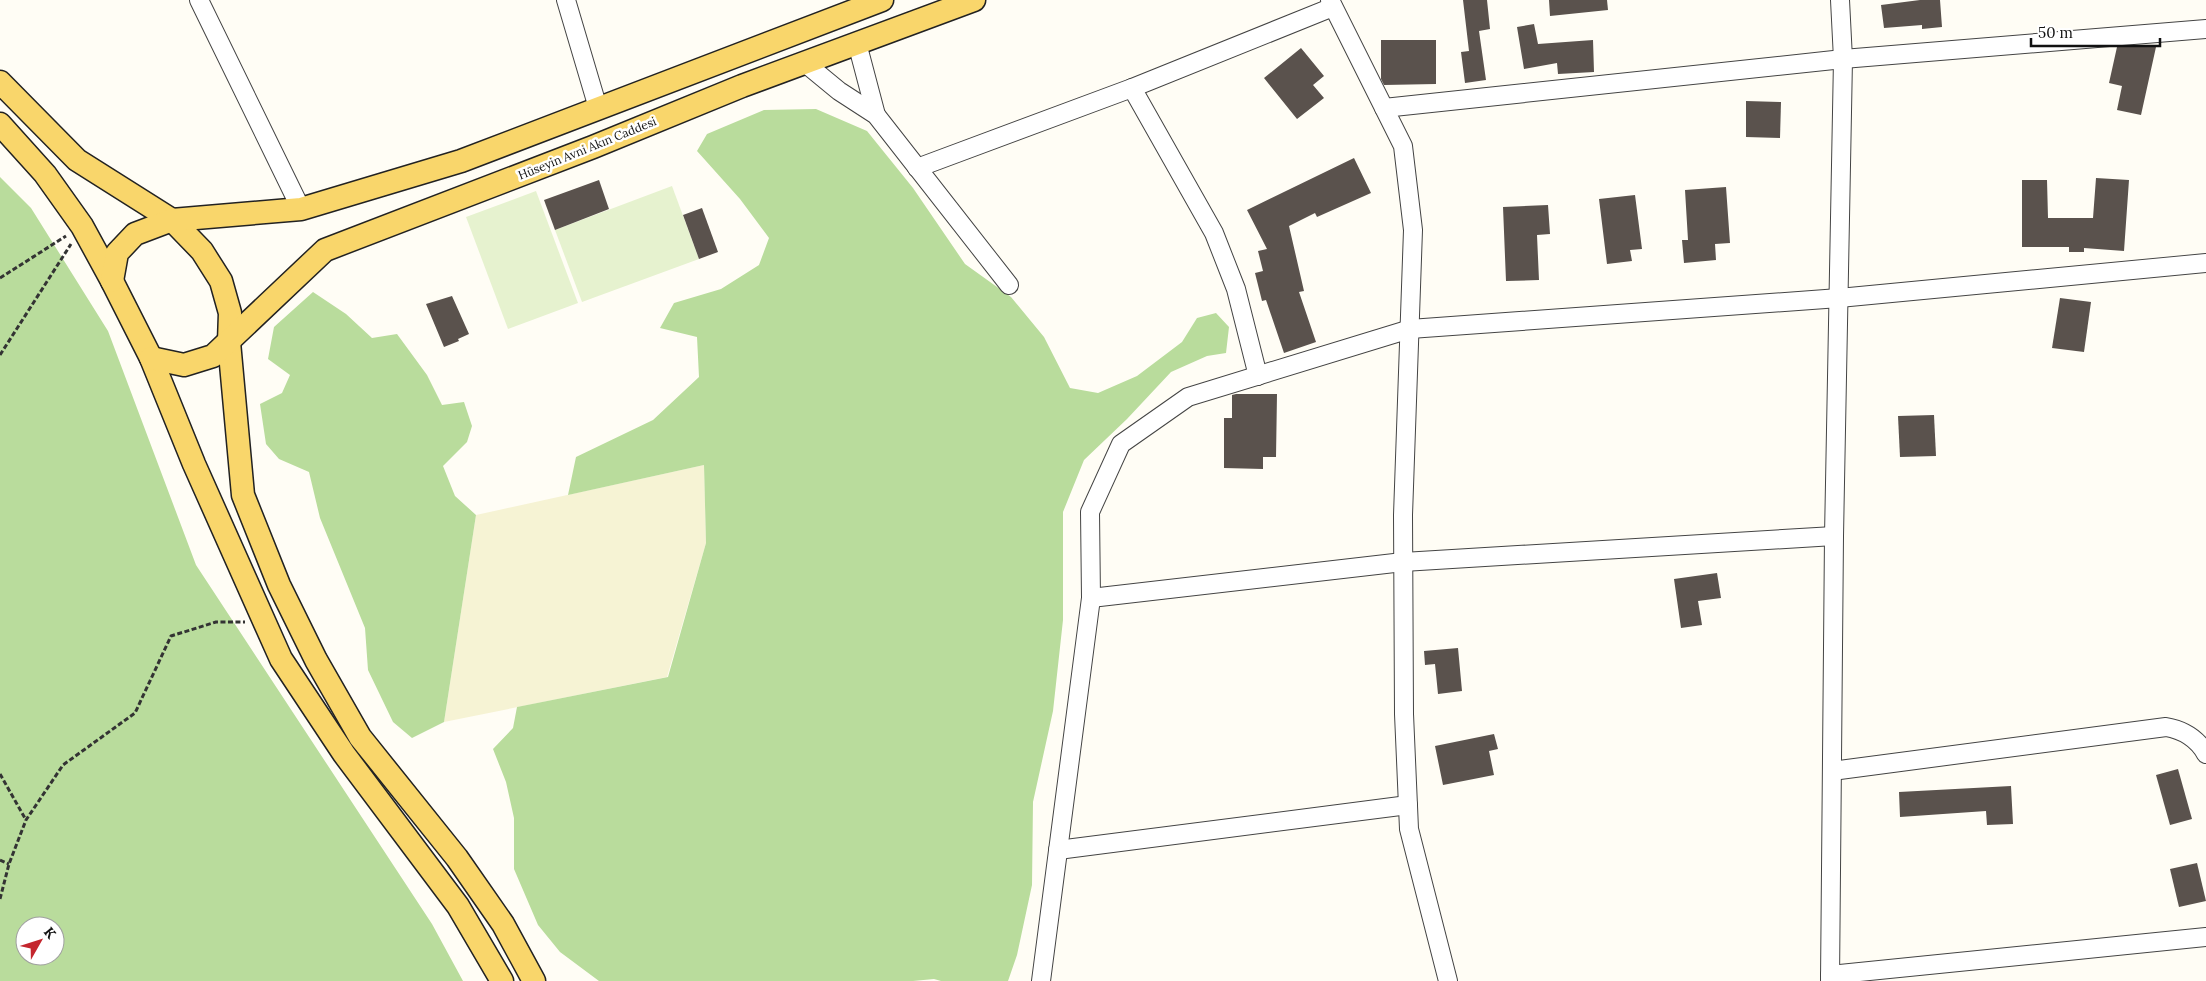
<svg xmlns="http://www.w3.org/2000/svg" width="2206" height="981" font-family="Lora,serif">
	<rect width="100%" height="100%" fill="#fffdf5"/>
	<polygon fill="#f6f3d4" points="704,465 706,543 667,677 444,722 476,515"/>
	<g fill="#b9dc9c" fill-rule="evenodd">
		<polygon points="816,109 867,131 913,188 965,264 1011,297 1044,337 1070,388 1098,393 1137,376 1182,342 1197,318 1216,313 1229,327 1226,353 1207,356 1171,372 1127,419 1084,460 1063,512 1063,620 1053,711 1033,802 1032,885 1017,955 1008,981 941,981 934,979 913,981 599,981 560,952 538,925 514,869 514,818 506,782 493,749 513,728 517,707 668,677 706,543 704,465 568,495 576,457 653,420 699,377 697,337 660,328 674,303 721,289 759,265 769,238 740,199 697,151 707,134 764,110"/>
		<path d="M0,177l31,31 77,123 88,234 236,359 31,57h-463zM25,926h30v30h-30z"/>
		<polygon points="313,292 346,314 372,338 397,334 427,375 442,405 464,402 472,426 467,442 443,466 455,496 476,515 444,722 412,738 393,722 368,670 365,628 320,518 309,472 279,459 266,444 260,404 282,393 290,375 268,359 274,327"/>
	</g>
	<g fill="#e6f2cf">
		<polygon points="672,186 699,259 582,302 555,230"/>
		<polygon points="536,191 578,303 508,329 466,217"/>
	</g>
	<g fill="#5a524d">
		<polygon points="1463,0 1487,0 1490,29 1479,31 1486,80 1465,83 1461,52 1469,51"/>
		<polygon points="1549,0 1607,0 1608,10 1550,16"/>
		<polygon points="1920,0 1940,0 1942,27 1922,29 1922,25 1884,28 1881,5"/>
		<polygon points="1534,24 1538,44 1593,40 1594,72 1558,74 1557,63 1524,69 1517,27"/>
		<polygon points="1381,40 1436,40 1436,84 1384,85 1381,79"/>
		<polygon points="2142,45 2156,47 2141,115 2117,110 2122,86 2109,83 2117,47"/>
		<polygon points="1301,48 1324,76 1313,85 1324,98 1297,119 1264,78"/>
		<polygon points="1746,101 1781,102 1780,138 1746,137"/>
		<polygon points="1354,158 1371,193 1317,217 1315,213 1289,226 1304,291 1299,292 1316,342 1284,353 1266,300 1262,301 1255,273 1263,271 1258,251 1267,249 1247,210"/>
		<polygon points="2096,178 2129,180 2124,251 2084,248 2084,252 2069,252 2069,247 2022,247 2022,180 2047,180 2048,218 2093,218"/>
		<polygon points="599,180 609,209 555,230 544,200"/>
		<polygon points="1726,187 1730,243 1715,244 1716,260 1684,263 1682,240 1688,240 1685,190"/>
		<polygon points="1635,195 1642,249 1630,250 1632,261 1607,264 1599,199"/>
		<polygon points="1548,205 1550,234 1537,235 1539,280 1506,281 1503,207"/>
		<polygon points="702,208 718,252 699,259 683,215"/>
		<polygon points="452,296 469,334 458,339 459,341 444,347 426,304"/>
		<polygon points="2060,298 2091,302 2084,352 2052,348"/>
		<polygon points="1236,394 1277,394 1276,457 1263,457 1263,469 1224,468 1224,418 1232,418 1232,395"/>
		<polygon points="1934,415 1936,456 1900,457 1898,416"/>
		<polygon points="1717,573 1721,598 1698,601 1702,625 1681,628 1674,579"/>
		<polygon points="1458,648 1462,691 1438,694 1435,664 1425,665 1424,651"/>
		<polygon points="1494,734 1498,749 1489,751 1494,775 1443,785 1435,746"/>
		<polygon points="2178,769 2192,819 2170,825 2156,775"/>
		<polygon points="2011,786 2013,824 1987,825 1986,811 1900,817 1899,792"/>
		<polygon points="2197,863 2206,901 2179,907 2170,869"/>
	</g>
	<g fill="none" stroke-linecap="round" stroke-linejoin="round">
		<defs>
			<g id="minor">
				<polyline points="199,0 301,209"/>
				<polyline points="566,0 598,108"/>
				<polyline points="1330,0 1403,146 1413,230 1403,515 1404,714 1409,829 1448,981"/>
				<polyline points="857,43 876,115"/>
				<polyline points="805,63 839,91 876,115 1009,285"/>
				<polyline points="1132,88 1214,233 1236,289 1258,376"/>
				<polyline points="1384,108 1843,59 2206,29"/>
				<polyline points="917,168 1132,88 1333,7"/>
				<polyline points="1091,598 1403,562 1834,536"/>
				<path d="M1832,771l334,-44c17,3 31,11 40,27"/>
				<polyline points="1058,850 1408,805"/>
				<polyline points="1830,975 2206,937"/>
				<polyline points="1041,981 1091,598 1090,512 1121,444 1188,397 1410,329 1839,298 2206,263"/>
				<polyline points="1830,981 1834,536 1843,59 1840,0"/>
			</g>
			<g id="major">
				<polyline points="0,82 77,160 172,220 202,251 221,281 230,313 229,342 243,495 279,585 316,660 360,737 457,858 503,924 534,981"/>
				<polyline points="0,124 45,174 82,226 112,281 151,358 194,464 281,659 344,754 458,906 502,981"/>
				<polyline points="112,281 117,253 135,234 172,220 301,209 461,161 882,0"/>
				<polyline points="151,358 184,365 213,356 325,250 593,147 742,86 974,0"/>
			</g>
		</defs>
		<use href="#minor" stroke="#444" stroke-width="20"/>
		<use href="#major" stroke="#222" stroke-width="25"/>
		<g stroke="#333" stroke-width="3" stroke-dasharray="5 2.5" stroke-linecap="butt">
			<polyline points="0,278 66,236"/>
			<polyline points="0,355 71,244"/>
			<polyline points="0,774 26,820"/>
			<polyline points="0,860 9,864"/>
			<polyline points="0,899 9,864 26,820 63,765 135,713 171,636 216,622 245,622"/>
		</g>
		<use href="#minor" stroke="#fff" stroke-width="18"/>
		<use href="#major" stroke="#f9d66b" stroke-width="22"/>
	</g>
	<g text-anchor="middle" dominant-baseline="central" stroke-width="5" stroke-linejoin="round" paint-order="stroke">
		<g font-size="12" fill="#111" stroke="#fff">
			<text transform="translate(587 148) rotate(-22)">Hüseyin Avni Akın Caddesi</text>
		</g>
	</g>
	<g transform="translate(40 941) rotate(51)"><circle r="24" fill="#ffffff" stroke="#a0a0a0"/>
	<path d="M0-4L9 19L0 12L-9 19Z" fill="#c4262e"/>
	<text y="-8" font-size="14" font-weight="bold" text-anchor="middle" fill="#111111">K</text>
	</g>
	<path d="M2031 38v8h129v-8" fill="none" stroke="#111111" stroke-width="2.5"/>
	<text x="2038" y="38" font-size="15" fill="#111111" stroke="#ffffff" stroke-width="4" paint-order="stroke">50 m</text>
</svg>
